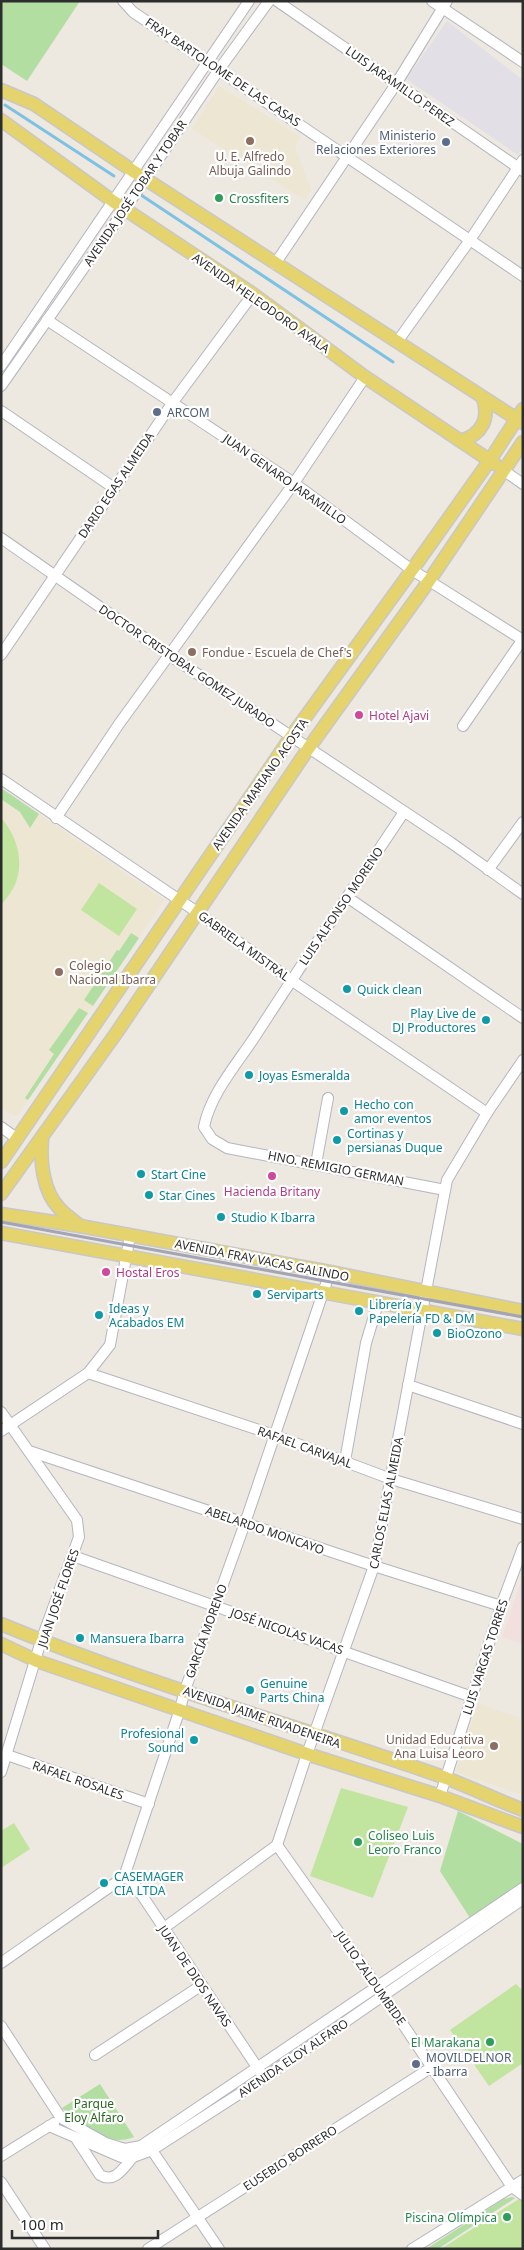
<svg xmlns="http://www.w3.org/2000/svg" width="524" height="2250" font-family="'Noto Sans',sans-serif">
	<rect width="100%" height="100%" fill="#ede8e0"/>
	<polygon fill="#e2e0e6" points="447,21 523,80 523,147 518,155 406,79"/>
	<g fill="#ede6d2">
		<polygon points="219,86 301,137 295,147 311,190 305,200 192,129"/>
		<polygon points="1,788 164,900 20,1112 15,1116 1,1108"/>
		<polygon points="478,1704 523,1719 523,1795 456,1772"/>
	</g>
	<polygon fill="#f2e0df" points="523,1576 523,1644 502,1637"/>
	<g fill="#b2dea2">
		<polygon points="1,1 80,1 27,81 1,64"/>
		<polygon points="1,788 39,814 30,828 20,812 1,799"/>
		<polygon points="131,933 139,938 93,1006 84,1000 117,950 119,951"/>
		<polygon points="79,1008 88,1013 28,1100 25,1098 54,1054 49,1050"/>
		<polygon points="458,1811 523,1844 523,1885 470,1918 440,1871"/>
		<path d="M100,2084l34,53c-27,11 -53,-11 -72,-29z"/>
		<polygon points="512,2197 515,2198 438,2249 426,2249 504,2199"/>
	</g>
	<g fill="#c1e49f">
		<path d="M1,818c15,16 23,42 15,64 -3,8 -9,16 -15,23z"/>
		<polygon points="99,883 137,909 119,936 81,910"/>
		<polygon points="341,1788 408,1807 373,1898 310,1876"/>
		<polygon points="14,1823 30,1849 1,1868 1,1831"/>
		<polygon points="516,1984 523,1991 523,2063 489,2086 450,2030"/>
		<polygon points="519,2199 523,2200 522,2249 441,2249"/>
	</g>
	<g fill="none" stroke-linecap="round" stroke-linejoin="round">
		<g stroke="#7dc1e5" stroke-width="3">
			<polyline points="5,105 114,176"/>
			<polyline points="141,195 393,362"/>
		</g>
		<defs>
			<g id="minor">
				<polyline points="123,1 133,12 523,276"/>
				<polyline points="277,1 523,171"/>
				<polyline points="432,1 523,62"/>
				<polyline points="275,264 396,84 447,1"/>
				<polyline points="47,320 294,483 412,570 523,640"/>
				<polyline points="397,342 470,240 523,160"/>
				<polyline points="1,366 249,1"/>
				<polyline points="1,386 125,209 218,71 269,1"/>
				<polyline points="1,411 114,488"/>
				<polyline points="503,470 523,484"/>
				<polyline points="1,538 169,655 450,842 523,894"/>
				<polyline points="1,655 173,402 253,294"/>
				<polyline points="463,726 523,639"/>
				<polyline points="1,779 197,912 291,980 487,1113"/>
				<path d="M404,812c-50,75 -101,150 -150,226 -18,27 -44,57 -50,89l8,12 15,9 218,42"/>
				<polyline points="56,818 119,724 294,483 365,377"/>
				<polyline points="488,870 523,822"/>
				<polyline points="347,897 523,1018"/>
				<polyline points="1,1127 18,1139"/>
				<polyline points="316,1164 328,1098"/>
				<polyline points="88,1373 274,1435 391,1479 523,1519"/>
				<polyline points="408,1385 523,1424"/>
				<polyline points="1,1412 77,1520 79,1537 41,1641 1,1772"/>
				<polyline points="1,1431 88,1373 110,1345 130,1236"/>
				<polyline points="29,1451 374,1566 501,1606"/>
				<polyline points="345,1461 366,1343 378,1303"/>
				<polyline points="73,1556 472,1697"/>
				<polyline points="7,1755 149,1804"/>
				<polyline points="440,1796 501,1606 523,1547"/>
				<polyline points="277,1845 384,1996 512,2187 523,2180"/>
				<polyline points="124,1877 133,1882 261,2073"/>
				<polyline points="164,1928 277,1845 307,1754 374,1566 447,1180 487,1113 523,1060"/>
				<polyline points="1,1963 124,1877 180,1709 185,1690 245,1523 330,1272"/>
				<polyline points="1,2026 61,2118 106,2143 125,2149 141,2146 523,1888"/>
				<polyline points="95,2055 202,1985"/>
				<polyline points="49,2126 121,2157 133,2157 152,2150 264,2078 523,1899"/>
				<path d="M77,2140l23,35c15,9 24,-8 33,-18"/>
				<polyline points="149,2146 219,2249"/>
				<polyline points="1,2156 54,2123"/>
				<polyline points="1,2182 45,2249"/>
				<polyline points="148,2249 432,2067"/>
				<polyline points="412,2249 512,2187 523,2195"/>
			</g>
			<g id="major">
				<polyline points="1,90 34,104 133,171 523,423"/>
				<polyline points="1,120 114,202 253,294 365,377 495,464"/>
				<path d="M461,441c21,-7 29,-22 22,-43"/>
				<path d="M42,1140c-2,22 1,51 17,68 6,7 14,12 21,18"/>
				<polyline points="1,1162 291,737 412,570 490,460 523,409"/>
				<polyline points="1,1194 117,1032 308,749 429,581 523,442"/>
				<polyline points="1,1214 80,1226 330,1272 523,1311"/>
				<polyline points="1,1233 523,1329"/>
				<path d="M1,1624c145,60 297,102 445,154 26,10 51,22 77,32"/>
				<polyline points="1,1644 37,1661 307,1754 440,1796 523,1827"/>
			</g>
		</defs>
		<use href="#minor" stroke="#b4b5bf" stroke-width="12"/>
		<use href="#major" stroke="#c8c8c8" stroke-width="15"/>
		<use href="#minor" stroke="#fff" stroke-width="10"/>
		<use href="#major" stroke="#e5d36d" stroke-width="12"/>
		<polyline stroke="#a3a4b5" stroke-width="3" points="1,1222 523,1317"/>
	</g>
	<g fill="#8d6e63" stroke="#fff" stroke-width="2">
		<circle cx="250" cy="141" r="5"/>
		<circle cx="192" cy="652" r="5"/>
		<circle cx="59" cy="972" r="5"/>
		<circle cx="494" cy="1746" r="5"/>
	</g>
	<g fill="#5c6f8a" stroke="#fff" stroke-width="2">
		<circle cx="446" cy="142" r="5"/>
		<circle cx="157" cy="412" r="5"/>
		<circle cx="416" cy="2064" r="5"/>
	</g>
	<g fill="#2e9e5b" stroke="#fff" stroke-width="2">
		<circle cx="219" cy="198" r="5"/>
		<circle cx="358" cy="1842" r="5"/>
		<circle cx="490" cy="2042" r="5"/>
		<circle cx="507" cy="2217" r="5"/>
	</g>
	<g fill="#d1479c" stroke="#fff" stroke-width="2">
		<circle cx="359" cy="715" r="5"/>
		<circle cx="272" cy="1176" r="5"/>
		<circle cx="106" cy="1272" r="5"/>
	</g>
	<g fill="#0f9aa8" stroke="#fff" stroke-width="2">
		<circle cx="347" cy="989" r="5"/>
		<circle cx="486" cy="1020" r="5"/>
		<circle cx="249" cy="1075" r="5"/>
		<circle cx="344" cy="1111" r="5"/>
		<circle cx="337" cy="1140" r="5"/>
		<circle cx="141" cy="1174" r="5"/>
		<circle cx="149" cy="1195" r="5"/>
		<circle cx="221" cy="1217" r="5"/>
		<circle cx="257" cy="1294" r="5"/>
		<circle cx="359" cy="1311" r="5"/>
		<circle cx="99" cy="1315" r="5"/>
		<circle cx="437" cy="1333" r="5"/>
		<circle cx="80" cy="1638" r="5"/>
		<circle cx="250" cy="1690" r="5"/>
		<circle cx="194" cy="1740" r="5"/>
		<circle cx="104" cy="1883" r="5"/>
	</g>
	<g text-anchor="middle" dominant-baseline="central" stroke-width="4.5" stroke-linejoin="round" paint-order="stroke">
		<g font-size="12" fill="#2d2d2d" stroke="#fff">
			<text transform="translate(223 72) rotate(34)">FRAY BARTOLOME DE LAS CASAS</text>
			<text transform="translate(400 86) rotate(35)">LUIS JARAMILLO PEREZ</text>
			<text transform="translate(135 193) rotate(-56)">AVENIDA JOSÉ TOBAR Y TOBAR</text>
			<text transform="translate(261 303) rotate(35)">AVENIDA HELEODORO AYALA</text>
			<text transform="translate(285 479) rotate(35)">JUAN GENARO JARAMILLO</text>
			<text transform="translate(116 485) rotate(-56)">DARIO EGAS ALMEIDA</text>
			<text transform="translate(187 666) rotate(34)">DOCTOR CRISTOBAL GOMEZ JURADO</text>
			<text transform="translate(260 784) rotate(-55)">AVENIDA MARIANO ACOSTA</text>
			<text transform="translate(341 906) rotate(-56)">LUIS ALFONSO MORENO</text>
			<text transform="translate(244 946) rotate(36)">GABRIELA MISTRAL</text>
			<text transform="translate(336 1168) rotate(11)">HNO. REMIGIO GERMAN</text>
			<text transform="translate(262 1260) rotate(11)">AVENIDA FRAY VACAS GALINDO</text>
			<text transform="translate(305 1447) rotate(20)">RAFAEL CARVAJAL</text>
			<text transform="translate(386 1503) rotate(-79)">CARLOS ELIAS ALMEIDA</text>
			<text transform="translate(265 1530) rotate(19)">ABELARDO MONCAYO</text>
			<text transform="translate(58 1598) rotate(-71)">JUAN JOSÉ FLORES</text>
			<text transform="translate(206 1631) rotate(-70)">GARCÍA MORENO</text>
			<text transform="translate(287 1631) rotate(19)">JOSÉ NICOLAS VACAS</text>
			<text transform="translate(485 1657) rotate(-72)">LUIS VARGAS TORRES</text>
			<text transform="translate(262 1717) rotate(19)">AVENIDA JAIME RIVADENEIRA</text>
			<text transform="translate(78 1780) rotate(19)">RAFAEL ROSALES</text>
			<text transform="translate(195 1976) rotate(56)">JUAN DE DIOS NAVAS</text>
			<text transform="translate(371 1978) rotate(55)">JULIO ZALDUMBIDE</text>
			<text transform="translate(293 2058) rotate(-34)">AVENIDA ELOY ALFARO</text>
			<text transform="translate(290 2158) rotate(-33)">EUSEBIO BORRERO</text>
		</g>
		<g font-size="12" fill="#4e5e75" stroke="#fff" text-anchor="start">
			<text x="436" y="135" text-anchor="end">Ministerio<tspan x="436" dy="14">Relaciones Exteriores</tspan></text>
			<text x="167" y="412">ARCOM</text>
			<text x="426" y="2057">MOVILDELNOR<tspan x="426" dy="14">- Ibarra</tspan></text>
		</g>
		<g font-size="12" fill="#785e54" stroke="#fff" text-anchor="start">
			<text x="250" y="156" text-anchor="middle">U. E. Alfredo<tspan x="250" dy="14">Albuja Galindo</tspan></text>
			<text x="202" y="652">Fondue - Escuela de Chef's</text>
			<text x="69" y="965">Colegio<tspan x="69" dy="14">Nacional Ibarra</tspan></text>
			<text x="484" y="1739" text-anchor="end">Unidad Educativa<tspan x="484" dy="14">Ana Luisa Leoro</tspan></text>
		</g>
		<g font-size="12" fill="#27864d" stroke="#fff" text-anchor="start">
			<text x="229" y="198">Crossfiters</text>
			<text x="368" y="1835">Coliseo Luis<tspan x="368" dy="14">Leoro Franco</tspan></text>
			<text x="480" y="2042" text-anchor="end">El Marakana</text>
			<text x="497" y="2217" text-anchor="end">Piscina Olímpica</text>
		</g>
		<g font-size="12" fill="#b23c85" stroke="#fff" text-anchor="start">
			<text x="369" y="715">Hotel Ajavi</text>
			<text x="272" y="1191" text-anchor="middle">Hacienda Britany</text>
			<text x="116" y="1272">Hostal Eros</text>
		</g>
		<g font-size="12" fill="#0d838f" stroke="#fff" text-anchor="start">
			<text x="357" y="989">Quick clean</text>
			<text x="476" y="1013" text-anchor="end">Play Live de<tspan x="476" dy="14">DJ Productores</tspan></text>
			<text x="259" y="1075">Joyas Esmeralda</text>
			<text x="354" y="1104">Hecho con<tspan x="354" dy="14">amor eventos</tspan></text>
			<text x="347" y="1133">Cortinas y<tspan x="347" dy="14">persianas Duque</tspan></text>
			<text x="151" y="1174">Start Cine</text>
			<text x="159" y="1195">Star Cines</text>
			<text x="231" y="1217">Studio K Ibarra</text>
			<text x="267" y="1294">Serviparts</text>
			<text x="369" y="1304">Librería y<tspan x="369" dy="14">Papelería FD &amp; DM</tspan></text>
			<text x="109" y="1308">Ideas y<tspan x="109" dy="14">Acabados EM</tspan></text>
			<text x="447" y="1333">BioOzono</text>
			<text x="90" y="1638">Mansuera Ibarra</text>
			<text x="260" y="1683">Genuine<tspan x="260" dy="14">Parts China</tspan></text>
			<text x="184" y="1733" text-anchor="end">Profesional<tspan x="184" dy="14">Sound</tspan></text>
			<text x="114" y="1876">CASEMAGER<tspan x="114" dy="14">CIA LTDA</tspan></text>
		</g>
		<g font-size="12" fill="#2a6521" stroke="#fff">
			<text x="94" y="2103">Parque<tspan x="94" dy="14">Eloy Alfaro</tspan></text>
		</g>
	</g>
	<rect width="524" height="2250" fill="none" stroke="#2d2d2d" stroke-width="5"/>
	<path d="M12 2230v8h146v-8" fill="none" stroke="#2d2d2d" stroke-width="2.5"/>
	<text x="20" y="2230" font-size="15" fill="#2d2d2d" stroke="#ffffff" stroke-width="4" paint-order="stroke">100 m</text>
</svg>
